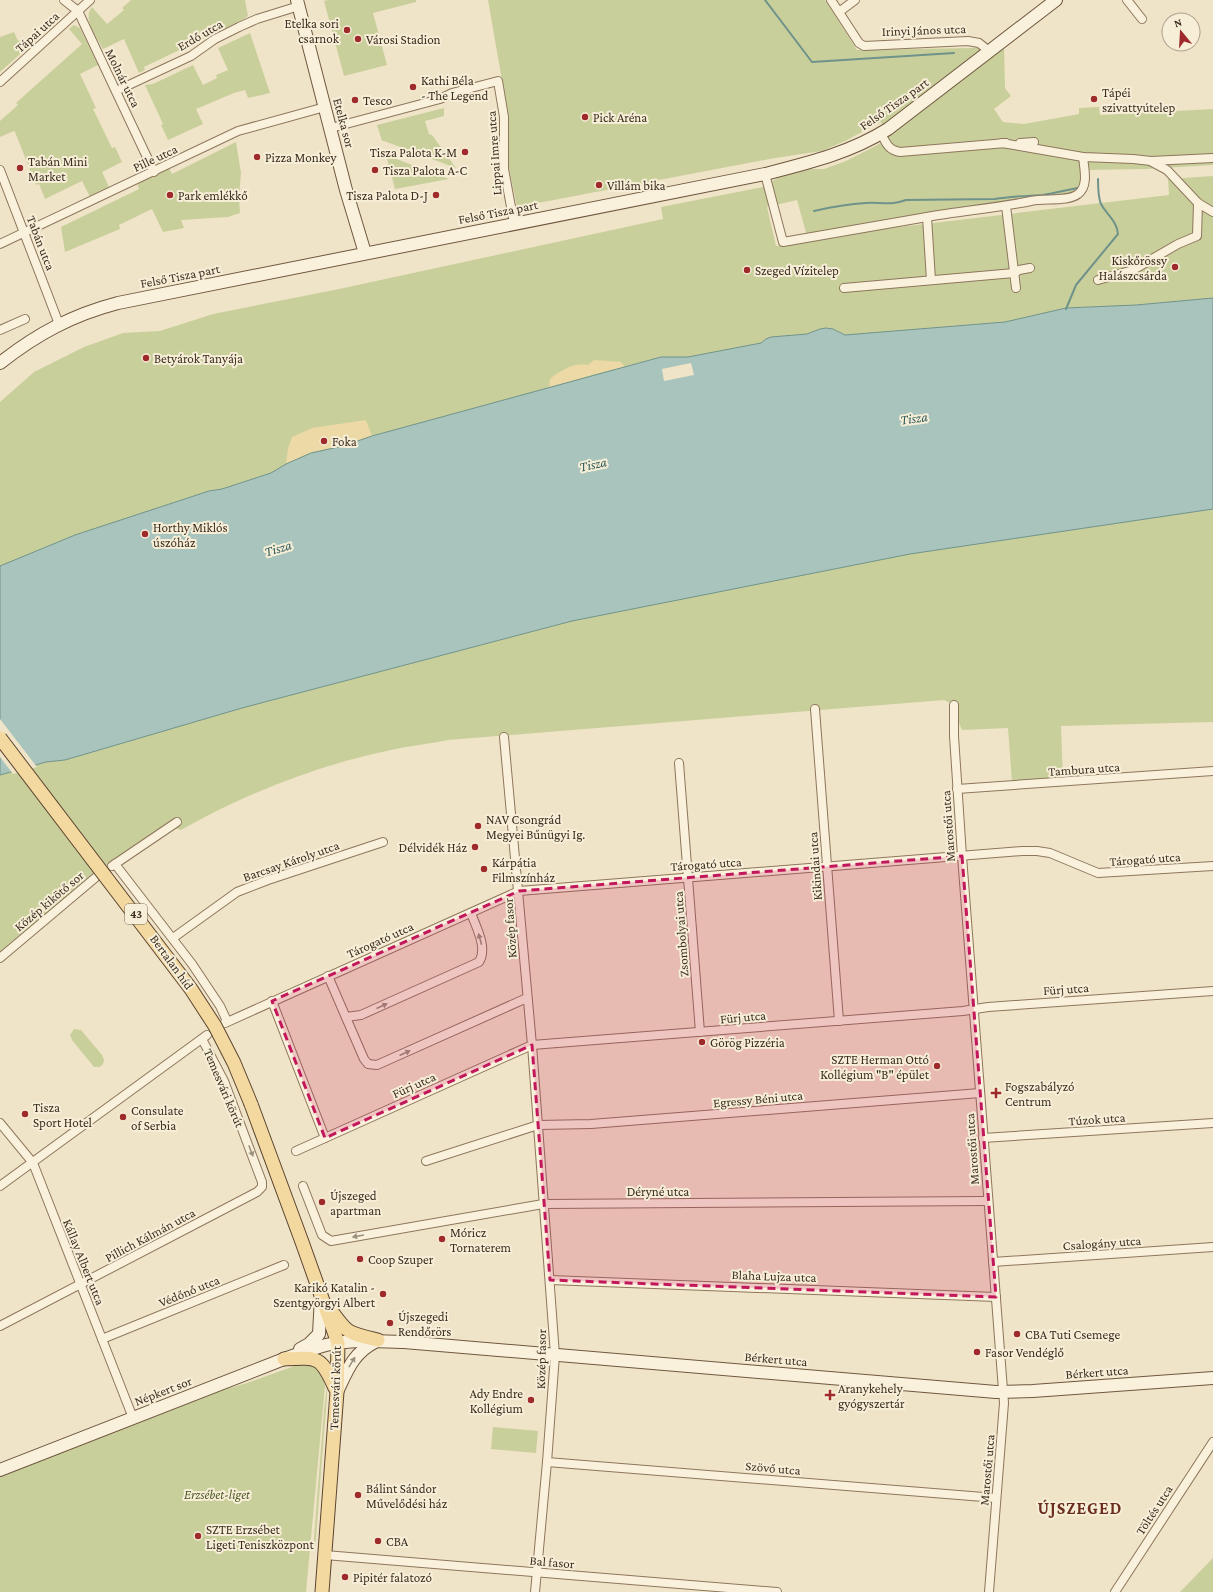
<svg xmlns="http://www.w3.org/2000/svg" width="1213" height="1592" font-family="'Crimson Pro',serif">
	<rect width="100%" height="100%" fill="#f0e4c8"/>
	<g fill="#c9cf9b">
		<path d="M131,0h114l3,16 -4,3 -100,48 1,3 -6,3 -15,-34 -21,10c-6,-12 -21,-30 -11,-42l15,17 17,-14 -2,-2z"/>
		<polygon points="328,0 416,0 416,2 373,13 387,65 344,76 324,1"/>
		<polygon points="488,0 825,0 857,50 972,48 1004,44 1005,88 1011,96 994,109 1003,122 1024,124 1079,114 1079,108 1099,107 1100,115 1213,109 1213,165 1147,169 1083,170 1081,186 1071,195 807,236 797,200 767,207 776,246 865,231 1169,195 1168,179 1213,176 1213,298 1136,305 1066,308 1005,322 845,335 833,329 820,329 807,334 771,337 766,339 761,343 688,357 661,357 372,436 286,464 271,473 222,489 209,491 75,535 0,566 0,402 34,372 84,347 123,333 160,331 213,314 339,289 663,219 661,207 763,187 779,177 811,169 824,169 846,161 889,139 881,122 845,141 822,151 775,158 517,207 508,163 509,121"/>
		<polygon points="74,25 80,28 98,65 80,74 96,108 93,109 112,148 115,147 122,162 102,172 109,187 90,197 82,181 45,199 39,184 36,185 15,132 14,131 0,137 0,121 18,105 16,103 82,44 69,29"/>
		<polygon points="14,32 18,41 34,34 37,39 0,72 0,37"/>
		<polygon points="250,33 270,93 248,98 245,90 234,93 196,109 203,124 168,140 161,125 163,124 145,85 153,84 193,65 203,85 217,78 216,75 228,70 218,48"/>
		<polygon points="444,108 444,116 425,121 429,134 432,135 456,168 384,141 382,141 377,125"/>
		<polygon points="236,142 241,173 239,197 240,213 228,217 181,220 184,228 163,232 152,209 119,225 120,229 65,252 61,227 139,189 137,183 169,168 172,174"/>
		<polygon points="386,155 449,179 395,189"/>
		<path d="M1213,509v213l-152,4 2,53 -51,3 -4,-54 -46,2 -12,-27 -6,-3 -496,40c-20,4 -41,6 -61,11 -72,15 -142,43 -206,79l-14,-5 -47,30 -33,25 -87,74v-179l46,-13 19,-2 177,-52 330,-87 338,-67z"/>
		<polygon points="74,1029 81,1030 102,1055 104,1060 103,1064 100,1067 94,1067 72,1040 70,1035"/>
		<polygon points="303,1363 313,1365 321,1370 325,1386 306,1592 0,1592 0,1474 188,1400 247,1383"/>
		<polygon points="327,1385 327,1395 315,1550 313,1550 324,1410"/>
		<polygon points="493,1427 538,1431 536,1453 491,1449"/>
		<polygon points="1213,1558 1213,1592 1180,1592"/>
	</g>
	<g fill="#ecd9a5">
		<path d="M594,360l27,2 4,5 -30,7 -46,14 1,-9c11,-9 25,-17 38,-14z"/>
		<polygon points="366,420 372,436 343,446 311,453 286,464 288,448 292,437 312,428"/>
	</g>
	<polygon fill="#a9c4bc" stroke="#6f938a" points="1213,298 1213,509 910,554 572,621 242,708 65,760 46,762 0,775 0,566 75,535 209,491 222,489 271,473 286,464 311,453 343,446 372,436 661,357 688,357 761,343 766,339 771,337 807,334 820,329 826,328 833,329 845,335 1005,322 1066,308 1136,305"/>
	<g fill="#f0e4c8">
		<polygon points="691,363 694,375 664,381 662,369"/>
		<polygon points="0,719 37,767 13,774 0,757"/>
	</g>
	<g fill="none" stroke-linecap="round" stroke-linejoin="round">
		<g stroke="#6f938a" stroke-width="2">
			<polyline points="765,0 812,62 954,53"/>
			<path d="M814,211c17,-4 34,-7 52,-8 15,-1 24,3 40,-3l89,-1c16,-3 32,-3 48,-4 12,-2 24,-5 35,-7"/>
			<path d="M1066,309l10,-24 42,-51c-1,-13 -11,-19 -17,-30 -3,-7 -3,-17 -3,-25"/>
		</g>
		<defs>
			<g id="street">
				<polyline points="64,0 78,11 154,172"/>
				<polyline points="831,0 859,43 864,46 968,41 979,43 989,51"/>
				<polyline points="1127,0 1142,19"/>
				<polyline points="839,12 855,0"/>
				<polyline points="0,82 90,0"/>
				<polyline points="116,91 191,56 215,39 239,27 257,19 299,6"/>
				<polyline points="331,128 440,99 452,93 498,81 504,117 504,169 514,223"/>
				<path d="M881,133c5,10 7,17 19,19l106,-9"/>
				<polyline points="1002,143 1083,157 1133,159 1151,161 1213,158"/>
				<polyline points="1020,143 1034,142"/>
				<polyline points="1152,162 1167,170 1198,203 1213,212"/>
				<polyline points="0,170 59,324"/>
				<path d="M765,174l18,68c48,-8 96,-17 144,-25 34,-6 70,-9 104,-16 14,-3 37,1 47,-7 11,-8 6,-26 5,-37"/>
				<polyline points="1006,206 1016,288"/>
				<polyline points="927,217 931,280"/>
				<polyline points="0,244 238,131 325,107"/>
				<polyline points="1098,280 1133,270 1178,244 1197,236 1198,203"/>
				<polyline points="844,288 1014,273 1019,270 1030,268"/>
				<polyline points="0,330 25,319"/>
				<polyline points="954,705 954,736 962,856 1004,1403 989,1592"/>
				<polyline points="815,709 839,1021"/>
				<polyline points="504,737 532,1045 555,1355 547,1462 535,1592"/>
				<polyline points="679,763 700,1032"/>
				<polyline points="957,789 1213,771"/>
				<polyline points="115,864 192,964 220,1006 227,1021"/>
				<polyline points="112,866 177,822"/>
				<polyline points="173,938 237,892 268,880 383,842"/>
				<polyline points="0,958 95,878"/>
				<polyline points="328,976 364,1059 368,1064 377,1065 527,998"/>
				<polyline points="272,1001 325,1138"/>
				<path d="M346,1017l15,-2 118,-53c9,-14 -3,-35 -8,-49"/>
				<polyline points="225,1023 519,891 1022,851 1037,851 1050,853 1098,873 1213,866"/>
				<polyline points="0,1123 33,1163 133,1418"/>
				<polyline points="983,1138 1213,1123"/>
				<polyline points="296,1151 532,1045 963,1011 988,1007 1213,991"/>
				<polyline points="426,1161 538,1125 591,1124 980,1093"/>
				<polyline points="0,1186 207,1035"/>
				<polyline points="303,1186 322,1235 331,1241 543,1204 988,1201"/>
				<polyline points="993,1262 1213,1247"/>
				<polyline points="550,1280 996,1297"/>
				<polyline points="0,1326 257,1192 262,1187 262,1182 224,1081 202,1039"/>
				<polyline points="102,1339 284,1265"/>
				<polyline points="547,1462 996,1498"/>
				<polyline points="325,1555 777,1592"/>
				<polyline points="1115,1592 1213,1442"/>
			</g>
			<g id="secondary">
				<polyline points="297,0 346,190 365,253"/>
				<path d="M0,363c37,-29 72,-48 118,-60l647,-129c43,-11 85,-21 123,-45l168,-129"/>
				<polyline points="300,1349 309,1344 319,1334 321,1297"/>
				<path d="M337,1392c10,-21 16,-39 38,-50"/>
				<path d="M0,1470l284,-111c14,-5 28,-10 42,-14 25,-6 52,-4 78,-3l592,50 37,-1 180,-13"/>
			</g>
			<g id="primary">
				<polyline points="251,1104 302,1242 338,1343 337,1392 322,1592"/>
				<path d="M330,1309c18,25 17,24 48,31"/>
				<path d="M284,1359c34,-2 37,-3 51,29"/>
			</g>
		</defs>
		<use href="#street" stroke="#8d765c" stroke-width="10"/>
		<use href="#secondary" stroke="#6f573f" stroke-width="14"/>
		<use href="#primary" stroke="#5b4430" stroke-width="15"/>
		<use href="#street" stroke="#faf1dc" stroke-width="8"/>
		<use href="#secondary" stroke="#faf1dc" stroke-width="12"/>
		<use href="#primary" stroke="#f3d9a0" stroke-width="13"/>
		<defs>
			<polyline id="primary-bridge" points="0,738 191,989 215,1026 234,1063 251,1104"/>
		</defs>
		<use href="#primary-bridge" stroke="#5b4430" stroke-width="15" stroke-linecap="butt"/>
		<use href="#primary-bridge" stroke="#f3d9a0" stroke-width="13"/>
	</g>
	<defs><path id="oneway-solid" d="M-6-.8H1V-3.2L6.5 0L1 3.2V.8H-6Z"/></defs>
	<g fill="#9c907e">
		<use href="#oneway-solid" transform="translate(480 939) rotate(-105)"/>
		<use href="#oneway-solid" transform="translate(382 1006) rotate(-24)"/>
		<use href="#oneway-solid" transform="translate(405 1053) rotate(-24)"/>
		<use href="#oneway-solid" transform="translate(251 1151) rotate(69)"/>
		<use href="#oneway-solid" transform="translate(358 1236) rotate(170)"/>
		<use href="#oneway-solid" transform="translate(352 1362) rotate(-59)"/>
	</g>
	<path fill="#c2185b" fill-opacity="0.2" stroke="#c2185b" stroke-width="3" stroke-dasharray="8 5" stroke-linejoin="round" d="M962,856l34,441 -446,-17 -18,-235 -207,93 -53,-137 247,-110z"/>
	<g fill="#9e2a2b" stroke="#f7eed8" stroke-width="1.5">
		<circle cx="347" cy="30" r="4"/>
		<circle cx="358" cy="39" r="4"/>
		<circle cx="413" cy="87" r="4"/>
		<circle cx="1094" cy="99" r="4"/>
		<circle cx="355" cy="100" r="4"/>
		<circle cx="585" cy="117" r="4"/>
		<circle cx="465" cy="152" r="4"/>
		<circle cx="257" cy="157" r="4"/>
		<circle cx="20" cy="168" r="4"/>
		<circle cx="375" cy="170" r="4"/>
		<circle cx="599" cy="185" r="4"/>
		<circle cx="170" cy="195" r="4"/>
		<circle cx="436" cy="195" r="4"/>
		<circle cx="1175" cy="267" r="4"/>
		<circle cx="747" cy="270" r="4"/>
		<circle cx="146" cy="358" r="4"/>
		<circle cx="324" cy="441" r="4"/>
		<circle cx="145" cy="534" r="4"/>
		<circle cx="478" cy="826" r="4"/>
		<circle cx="475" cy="847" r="4"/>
		<circle cx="484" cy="869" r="4"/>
		<circle cx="702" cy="1042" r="4"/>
		<circle cx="937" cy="1066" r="4"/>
		<path d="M994 1087h4v4h4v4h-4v4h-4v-4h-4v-4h4z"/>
		<circle cx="25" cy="1114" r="4"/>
		<circle cx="123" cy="1117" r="4"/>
		<circle cx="322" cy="1202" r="4"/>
		<circle cx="442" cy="1239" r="4"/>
		<circle cx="360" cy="1259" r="4"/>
		<circle cx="383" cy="1294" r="4"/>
		<circle cx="390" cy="1323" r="4"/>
		<circle cx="1017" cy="1334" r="4"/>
		<circle cx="977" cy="1352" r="4"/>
		<path d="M828 1389h4v4h4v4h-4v4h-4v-4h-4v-4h4z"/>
		<circle cx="531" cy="1400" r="4"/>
		<circle cx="358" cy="1495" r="4"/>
		<circle cx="198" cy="1536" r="4"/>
		<circle cx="378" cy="1541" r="4"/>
		<circle cx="345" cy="1577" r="4"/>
	</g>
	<g text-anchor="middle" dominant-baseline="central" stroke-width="4" stroke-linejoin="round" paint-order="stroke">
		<rect fill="#f7eed8" stroke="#756857" stroke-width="1" x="125" y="904" width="22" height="20" rx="3"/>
		<g font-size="12" font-weight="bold" fill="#3d2e20">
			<text x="136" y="914">43</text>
		</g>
		<g font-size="13" fill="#3d2e20" stroke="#f7eed8" text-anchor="start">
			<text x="339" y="23" text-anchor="end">Etelka sori<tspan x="339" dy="15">csarnok</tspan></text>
			<text x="366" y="39">Városi Stadion</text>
			<text x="421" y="80">Kathi Béla<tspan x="421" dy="15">- The Legend</tspan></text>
			<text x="1102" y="92">Tápéi<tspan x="1102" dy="15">szivattyútelep</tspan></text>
			<text x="363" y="100">Tesco</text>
			<text x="593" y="117">Pick Aréna</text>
			<text x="457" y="152" text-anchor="end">Tisza Palota K-M</text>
			<text x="265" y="157">Pizza Monkey</text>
			<text x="28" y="161">Tabán Mini<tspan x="28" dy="15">Market</tspan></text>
			<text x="383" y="170">Tisza Palota A-C</text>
			<text x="607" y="185">Villám bika</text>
			<text x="178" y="195">Park emlékkő</text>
			<text x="428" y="195" text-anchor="end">Tisza Palota D-J</text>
			<text x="1167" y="260" text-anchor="end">Kiskőrössy<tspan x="1167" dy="15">Halászcsárda</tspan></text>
			<text x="755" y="270">Szeged Vízitelep</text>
			<text x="154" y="358">Betyárok Tanyája</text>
			<text x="332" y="441">Foka</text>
			<text x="153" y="527">Horthy Miklós<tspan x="153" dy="15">úszóház</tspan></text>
			<text x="486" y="819">NAV Csongrád<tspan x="486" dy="15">Megyei Bűnügyi Ig.</tspan></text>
			<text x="467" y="847" text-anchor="end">Délvidék Ház</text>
			<text x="492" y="862">Kárpátia<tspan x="492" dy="15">Filmszínház</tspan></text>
			<text x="710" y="1042">Görög Pizzéria</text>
			<text x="929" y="1059" text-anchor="end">SZTE Herman Ottó<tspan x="929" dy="15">Kollégium "B" épület</tspan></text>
			<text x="1005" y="1086">Fogszabályzó<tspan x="1005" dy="15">Centrum</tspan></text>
			<text x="33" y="1107">Tisza<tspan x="33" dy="15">Sport Hotel</tspan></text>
			<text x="131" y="1110">Consulate<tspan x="131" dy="15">of Serbia</tspan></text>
			<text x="330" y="1195">Újszeged<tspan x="330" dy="15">apartman</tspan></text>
			<text x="450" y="1232">Móricz<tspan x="450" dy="15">Tornaterem</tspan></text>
			<text x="368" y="1259">Coop Szuper</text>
			<text x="375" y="1287" text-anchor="end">Karikó Katalin -<tspan x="375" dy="15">Szentgyörgyi Albert</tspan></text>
			<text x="398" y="1316">Újszegedi<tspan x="398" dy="15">Rendőrörs</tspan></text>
			<text x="1025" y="1334">CBA Tuti Csemege</text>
			<text x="985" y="1352">Fasor Vendéglő</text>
			<text x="838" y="1388">Aranykehely<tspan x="838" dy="15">gyógyszertár</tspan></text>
			<text x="523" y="1393" text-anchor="end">Ady Endre<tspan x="523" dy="15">Kollégium</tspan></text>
			<text x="366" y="1488">Bálint Sándor<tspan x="366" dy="15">Művelődési ház</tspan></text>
			<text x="206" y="1529">SZTE Erzsébet<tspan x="206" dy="15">Ligeti Teniszközpont</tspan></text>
			<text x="386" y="1541">CBA</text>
			<text x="353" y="1577">Pipitér falatozó</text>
		</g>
		<g font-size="13" fill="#3d2e20" stroke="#f7eed8">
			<text transform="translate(924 30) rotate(-2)">Irinyi János utca</text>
			<text transform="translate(37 32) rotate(-42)">Tápai utca</text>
			<text transform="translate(200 35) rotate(-30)">Erdő utca</text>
			<text transform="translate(123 78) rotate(64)">Molnár utca</text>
			<text transform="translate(894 104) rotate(-35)">Felső Tisza part</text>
			<text transform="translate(344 123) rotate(75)">Etelka sor</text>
			<text transform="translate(494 153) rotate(-94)">Lippai Imre utca</text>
			<text transform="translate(155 158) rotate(-25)">Pille utca</text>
			<text transform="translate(498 212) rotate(-11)">Felső Tisza part</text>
			<text transform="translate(41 243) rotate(69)">Tabán utca</text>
			<text transform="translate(180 276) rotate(-11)">Felső Tisza part</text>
			<text transform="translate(1084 769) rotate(-4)">Tambura utca</text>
			<text transform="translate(948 826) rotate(-94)">Marostői utca</text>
			<text transform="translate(1145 859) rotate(-4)">Tárogató utca</text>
			<text transform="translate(291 861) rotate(-19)">Barcsay Károly utca</text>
			<text transform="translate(706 864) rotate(-4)">Tárogató utca</text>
			<text transform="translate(815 866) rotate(-94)">Kikindai utca</text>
			<text transform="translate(49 901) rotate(-40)">Közép kikötő sor</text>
			<text transform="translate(510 928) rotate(-94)">Közép fasor</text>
			<text transform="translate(681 934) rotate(-94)">Zsombolyai utca</text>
			<text transform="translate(380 940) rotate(-24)">Tárogató utca</text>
			<text transform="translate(172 962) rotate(54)">Bertalan híd</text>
			<text transform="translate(1066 989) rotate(-4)">Fürj utca</text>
			<text transform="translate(743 1017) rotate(-5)">Fürj utca</text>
			<text transform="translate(414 1085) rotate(-24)">Fürj utca</text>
			<text transform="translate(224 1088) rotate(67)">Temesvári körút</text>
			<text transform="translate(758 1099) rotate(-5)">Egressy Béni utca</text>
			<text transform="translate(1097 1119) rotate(-4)">Túzok utca</text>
			<text transform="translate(972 1149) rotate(-94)">Marostői utca</text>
			<text x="658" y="1191">Déryné utca</text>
			<text transform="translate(150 1235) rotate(-28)">Pillich Kálmán utca</text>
			<text transform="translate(1102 1243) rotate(-4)">Csalogány utca</text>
			<text transform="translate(84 1262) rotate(68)">Kállay Albert utca</text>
			<text transform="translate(774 1276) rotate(2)">Blaha Lujza utca</text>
			<text transform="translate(189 1291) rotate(-22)">Védőnő utca</text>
			<text transform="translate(541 1359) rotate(-89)">Közép fasor</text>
			<text transform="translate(776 1359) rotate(5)">Bérkert utca</text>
			<text transform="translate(1097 1372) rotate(-4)">Bérkert utca</text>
			<text transform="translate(335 1388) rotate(-88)">Temesvári körút</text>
			<text transform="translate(163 1391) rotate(-21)">Népkert sor</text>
			<text transform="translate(773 1468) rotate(5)">Szövő utca</text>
			<text transform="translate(987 1470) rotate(-85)">Marostői utca</text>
			<text transform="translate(1154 1510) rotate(-57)">Töltés utca</text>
			<text transform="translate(552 1562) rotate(5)">Bal fasor</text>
		</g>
		<g font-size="13" font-style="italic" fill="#4d5a26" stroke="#f7eed8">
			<text x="217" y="1494">Erzsébet-liget</text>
		</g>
		<g font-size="14" font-style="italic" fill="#2f5d5a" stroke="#f7eed8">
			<text transform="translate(914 418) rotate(-8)">Tisza</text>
			<text transform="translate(593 464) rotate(-12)">Tisza</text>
			<text transform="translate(278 548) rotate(-17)">Tisza</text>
		</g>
		<g font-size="17" font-weight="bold" letter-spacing="1" fill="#6b2e1e" stroke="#f7eed8">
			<text x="1080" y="1508">ÚJSZEGED</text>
		</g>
	</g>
	<g transform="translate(1181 32) rotate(342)"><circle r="19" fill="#f7eed8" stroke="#ada18e"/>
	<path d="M0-3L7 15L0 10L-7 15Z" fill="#9e2a2b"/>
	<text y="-6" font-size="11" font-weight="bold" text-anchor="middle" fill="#3d2e20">N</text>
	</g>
</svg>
